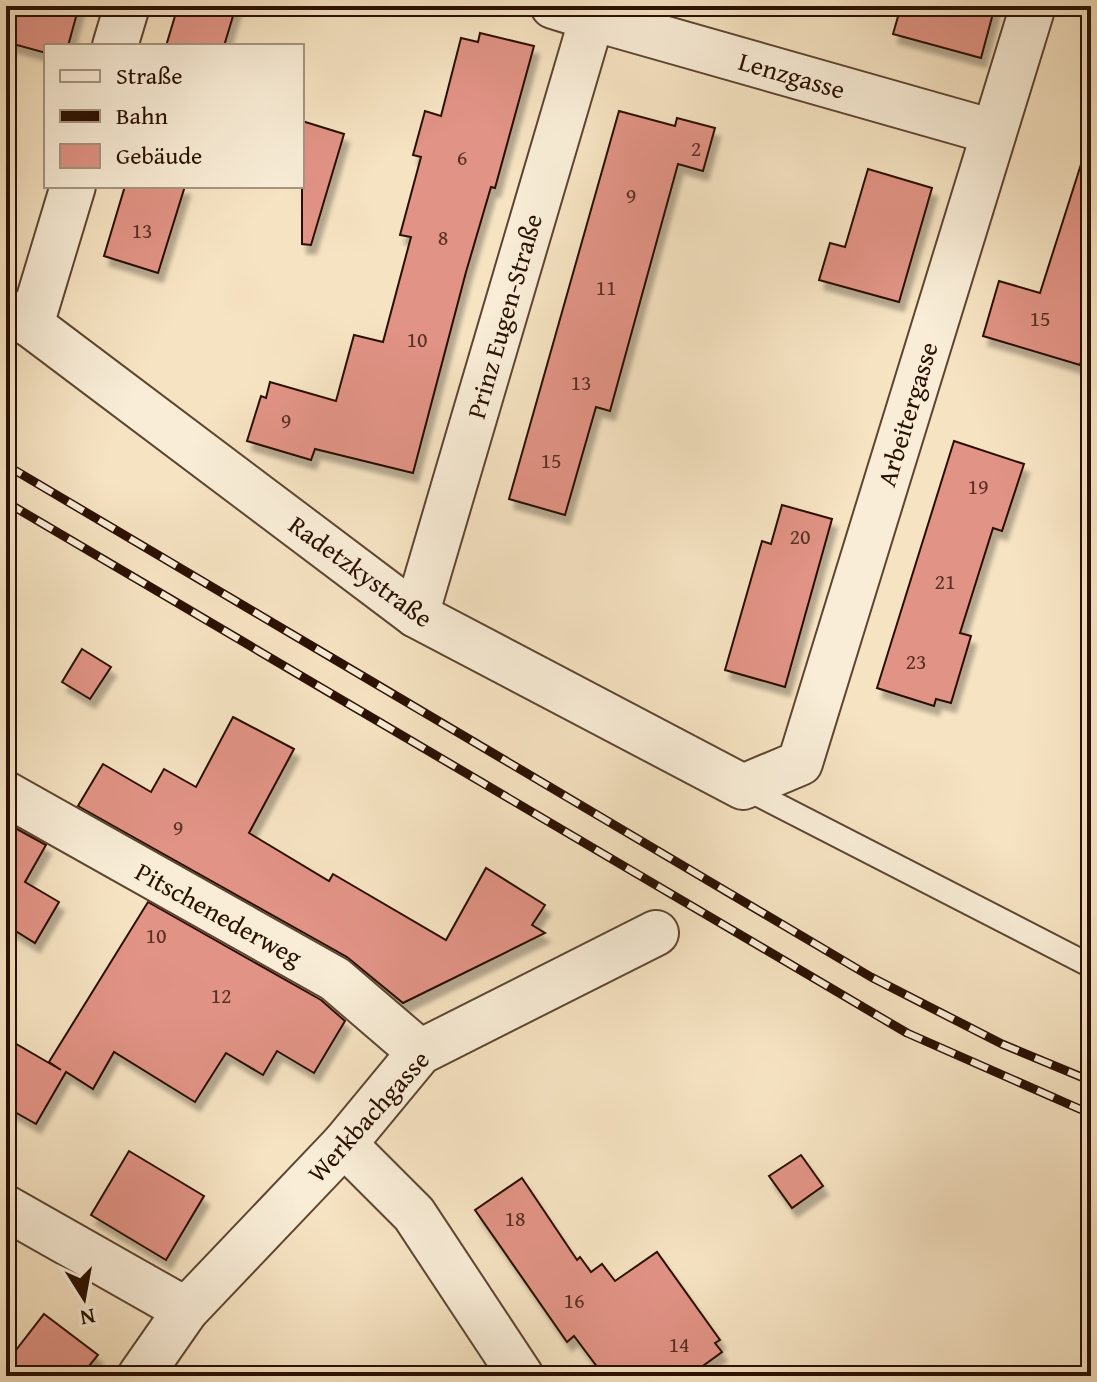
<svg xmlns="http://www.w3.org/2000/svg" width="1097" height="1382" font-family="'Gentium Book Plus',serif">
	<defs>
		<filter id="shadow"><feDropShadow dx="5" dy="9" stdDeviation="2" flood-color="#0004"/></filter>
	</defs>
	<rect width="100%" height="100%" fill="#f6e3c2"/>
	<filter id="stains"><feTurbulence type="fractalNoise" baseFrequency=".0025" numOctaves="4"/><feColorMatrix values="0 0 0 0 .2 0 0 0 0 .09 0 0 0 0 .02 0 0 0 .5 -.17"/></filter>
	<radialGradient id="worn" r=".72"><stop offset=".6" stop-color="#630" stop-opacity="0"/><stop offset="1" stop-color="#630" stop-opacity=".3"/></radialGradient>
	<g fill="#e19385" stroke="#2a1001" stroke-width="2" filter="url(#shadow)">
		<polygon points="6,6 79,6 68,46 46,46 46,53 6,42"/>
		<polygon points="178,6 236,6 224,46 166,46"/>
		<polygon points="901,6 995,6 981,58 893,34"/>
		<polygon points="480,33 534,46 495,188 491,187 466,272 413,473 315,449 311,460 247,441 261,396 266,398 270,382 336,401 354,335 383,342 411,237 400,235 421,157 413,155 425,111 441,116 461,38 478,42"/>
		<polygon points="619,111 675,126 677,118 715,128 703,171 678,164 610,411 596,407 565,515 509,499"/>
		<polygon points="302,121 344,134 311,245 302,244"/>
		<polygon points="1083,158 1091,159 1091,328 1080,365 983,336 999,281 1040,293"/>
		<polygon points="868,169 932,188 899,302 819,280 830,243 845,247"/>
		<polygon points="125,186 185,186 158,273 104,256"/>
		<polygon points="954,441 1024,464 1002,531 993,528 960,633 971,636 951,703 936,699 934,706 877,688"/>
		<polygon points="782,505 832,519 785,687 725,670 762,541 771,544"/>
		<polygon points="82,649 111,667 90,699 62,682"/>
		<polygon points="233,717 294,749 249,833 329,881 333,874 446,940 486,868 545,905 532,925 545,933 403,1003 347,957 78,806 103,764 151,792 164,769 196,787"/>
		<polygon points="6,823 46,845 25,882 59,902 35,943 6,925"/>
		<polygon points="148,902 321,1000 345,1021 314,1073 277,1051 263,1075 226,1053 195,1102 114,1052 93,1089 66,1072 36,1124 6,1107 6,1038 61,1070 49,1062"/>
		<polygon points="129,1151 204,1196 166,1260 91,1215"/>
		<polygon points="801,1155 823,1186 792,1208 769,1176"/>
		<polygon points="522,1178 577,1260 580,1257 591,1272 602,1264 615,1281 657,1252 720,1340 715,1343 722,1352 689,1376 604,1376 574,1336 567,1342 475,1210"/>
		<polygon points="44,1314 98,1355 81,1376 6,1376 6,1363"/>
	</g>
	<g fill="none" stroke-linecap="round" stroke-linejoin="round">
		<defs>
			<polyline id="lane" points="743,787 1091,966"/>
			<g id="street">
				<polyline points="553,6 592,18 596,6"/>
				<polyline points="115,46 127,6"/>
				<polyline points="6,311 31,325 416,615 743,787 800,763 1033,6"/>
				<polyline points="31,325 73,186"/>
				<polyline points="416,615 592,18 993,132"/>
				<polyline points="6,794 335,979 420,1052"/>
				<polyline points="344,1144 414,1214 521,1376"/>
				<polyline points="6,1208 186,1310"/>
				<polyline points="140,1376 186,1310 344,1144 420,1052 656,933"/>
			</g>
		</defs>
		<use href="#lane" stroke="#5d4531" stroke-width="26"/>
		<use href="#street" stroke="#5d4531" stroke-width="48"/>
		<use href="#lane" stroke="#f9edd7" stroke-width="22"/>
		<use href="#street" stroke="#f9edd7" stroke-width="44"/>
		<defs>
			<g id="rail">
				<polyline points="6,465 871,977 1002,1044 1091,1081"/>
				<polyline points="6,502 907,1033 1091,1114"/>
			</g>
		</defs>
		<use href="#rail" stroke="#2a1001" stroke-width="9"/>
		<use href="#rail" stroke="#f9edd7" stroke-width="6" stroke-dasharray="18" stroke-linecap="butt"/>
	</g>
	<g text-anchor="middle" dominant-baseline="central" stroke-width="8" stroke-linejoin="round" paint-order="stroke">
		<g font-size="22" fill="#583122">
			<text x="696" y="148">2</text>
			<text x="462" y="157">6</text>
			<text x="631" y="195">9</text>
			<text x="142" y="230">13</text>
			<text x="443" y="237">8</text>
			<text x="606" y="287">11</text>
			<text x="1040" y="318">15</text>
			<text x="417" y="339">10</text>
			<text x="581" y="382">13</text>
			<text x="286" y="420">9</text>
			<text x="551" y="460">15</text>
			<text x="978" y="486">19</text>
			<text x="800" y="536">20</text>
			<text x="945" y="581">21</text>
			<text x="916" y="661">23</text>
			<text x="178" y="827">9</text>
			<text x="156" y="935">10</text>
			<text x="221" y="995">12</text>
			<text x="515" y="1218">18</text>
			<text x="574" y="1300">16</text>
			<text x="679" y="1344">14</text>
		</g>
		<g font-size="26" fill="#2a1001" stroke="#f9edd7">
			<text transform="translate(792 75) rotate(16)">Lenzgasse</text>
			<text transform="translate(504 316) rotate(-74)">Prinz Eugen-Straße</text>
			<text transform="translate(907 414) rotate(-73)">Arbeitergasse</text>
			<text transform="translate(361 571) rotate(36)">Radetzkystraße</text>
			<text transform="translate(219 914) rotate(29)">Pitschenederweg</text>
			<text transform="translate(368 1116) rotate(-48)">Werkbachgasse</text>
		</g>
	</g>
	<rect width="1097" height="1382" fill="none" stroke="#f6e3c2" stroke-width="32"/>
	<rect x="8" y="8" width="1081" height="1366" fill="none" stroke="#2a1001" stroke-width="4"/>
	<rect x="16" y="16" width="1065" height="1350" fill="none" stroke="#2a1001" stroke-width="2"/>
	<rect x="44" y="44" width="260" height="144" fill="#f9edd7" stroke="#a69581" stroke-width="2"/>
	<rect x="60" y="70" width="40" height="12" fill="#f9edd7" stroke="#a69581" stroke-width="2"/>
	<text x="116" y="84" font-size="24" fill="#2a1001">Straße</text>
	<rect x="60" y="110" width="40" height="12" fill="#2a1001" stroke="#a69581" stroke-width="2"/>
	<text x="116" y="124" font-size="24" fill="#2a1001">Bahn</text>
	<rect x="60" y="144" width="40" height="24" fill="#e19385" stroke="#a69581" stroke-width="2"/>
	<text x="116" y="164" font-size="24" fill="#2a1001">Gebäude</text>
	<g transform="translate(84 1298) rotate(169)" stroke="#f9edd7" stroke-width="6" paint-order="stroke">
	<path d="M0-6L14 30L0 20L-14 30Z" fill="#2a1001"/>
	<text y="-12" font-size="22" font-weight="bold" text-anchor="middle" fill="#2a1001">N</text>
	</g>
	<rect width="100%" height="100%" filter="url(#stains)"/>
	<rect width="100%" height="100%" fill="url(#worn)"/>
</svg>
